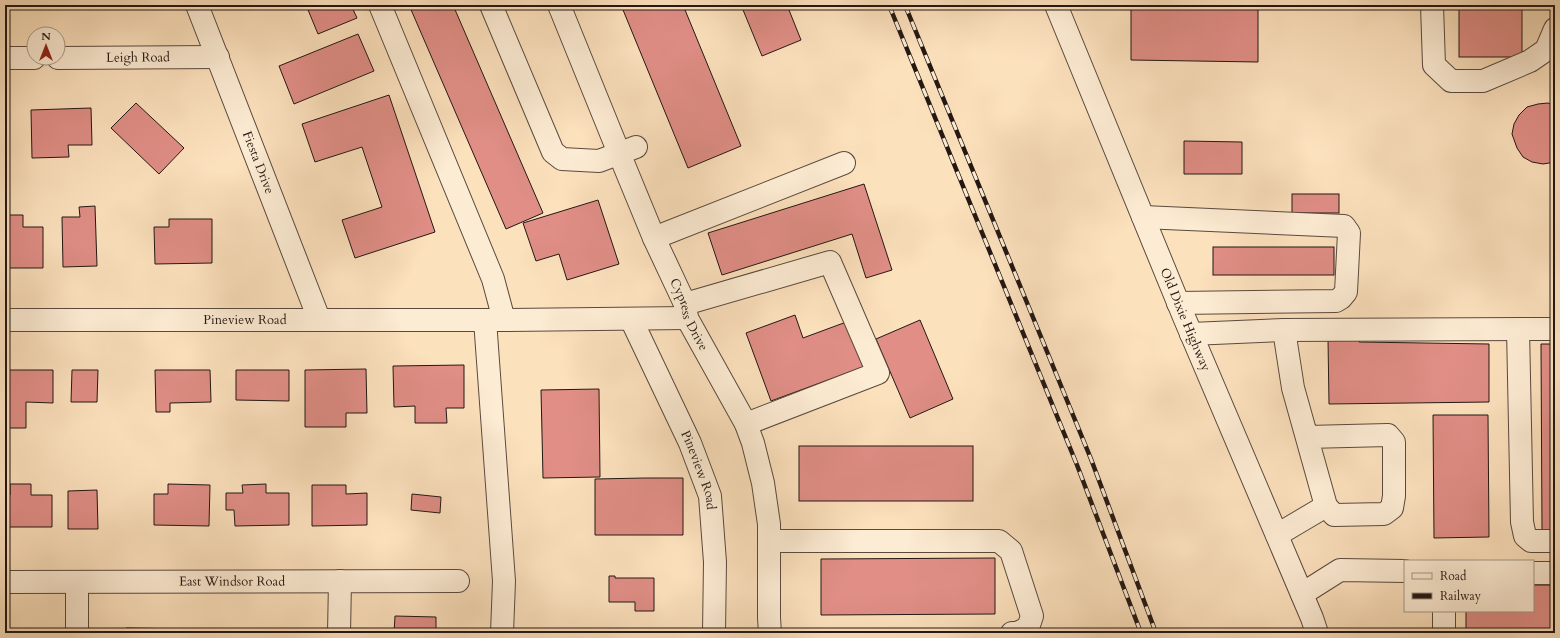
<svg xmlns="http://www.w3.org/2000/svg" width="1560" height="638" font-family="Cardo,serif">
	<rect width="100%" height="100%" fill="#fce1bd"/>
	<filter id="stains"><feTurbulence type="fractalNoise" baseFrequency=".005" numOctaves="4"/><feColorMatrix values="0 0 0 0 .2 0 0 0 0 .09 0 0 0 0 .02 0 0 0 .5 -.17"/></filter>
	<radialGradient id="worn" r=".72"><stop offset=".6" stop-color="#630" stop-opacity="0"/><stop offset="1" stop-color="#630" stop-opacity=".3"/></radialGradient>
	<g fill="#e08e86" stroke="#231713">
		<polygon points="306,5 351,5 357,18 318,34"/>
		<polygon points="409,5 453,5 543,213 506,229"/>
		<polygon points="621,5 683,5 741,146 688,168"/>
		<polygon points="741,5 787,5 801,40 762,56"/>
		<rect x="1459" y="5" width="63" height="52"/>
		<polygon points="1131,7 1258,8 1258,62 1131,60"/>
		<polygon points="358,34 374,71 294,104 279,66"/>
		<polygon points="389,95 435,232 355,258 342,220 382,207 362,147 315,162 302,124"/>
		<polygon points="136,103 184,148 159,174 111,128"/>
		<polygon points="1548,103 1555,106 1555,162 1543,164 1532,162 1523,157 1517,148 1512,134 1514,124 1519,115 1527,107 1538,104"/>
		<rect x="5" y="108" width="2" height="38"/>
		<polygon points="91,108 92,145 68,145 69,157 32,158 31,110"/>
		<polygon points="1184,141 1242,142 1242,174 1184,174"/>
		<polygon points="864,184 892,270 866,278 852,234 722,275 708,233"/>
		<rect x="1292" y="194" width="47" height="19"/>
		<polygon points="598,200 619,264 567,280 559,254 536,261 523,223"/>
		<polygon points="95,206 97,266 63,267 62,217 80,217 79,207"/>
		<polygon points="5,215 23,215 23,227 43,227 43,268 5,268"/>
		<polygon points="169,219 212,219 212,263 155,264 154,227 169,227"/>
		<rect x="1213" y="247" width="121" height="28"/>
		<polygon points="795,315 803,338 849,321 866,366 771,401 746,333"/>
		<polygon points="920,320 953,399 910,418 876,339"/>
		<polygon points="1360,338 1359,342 1489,344 1489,402 1329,404 1328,339"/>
		<polygon points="1541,344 1555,344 1555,530 1542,530"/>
		<polygon points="464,365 464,408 446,408 447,423 415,423 415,406 394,407 393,366"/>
		<polygon points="366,369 367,413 346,413 346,427 305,427 305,370"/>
		<polygon points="5,370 53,370 53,403 26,402 26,428 5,428"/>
		<polygon points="72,370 98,370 97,402 71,402"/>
		<polygon points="155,370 210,370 211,402 170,403 170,412 156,412"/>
		<polygon points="236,370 289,370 289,401 236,400"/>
		<polygon points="599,389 600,477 543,478 541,390"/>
		<polygon points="1433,415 1488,415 1489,537 1434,538"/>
		<rect x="799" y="446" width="174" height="55"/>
		<polygon points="645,478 683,478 683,535 595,535 595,479"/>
		<polygon points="10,484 31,484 31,495 52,495 52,527 5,527 5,495 10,495"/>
		<polygon points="168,484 210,485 209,526 154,525 154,494 168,494"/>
		<polygon points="266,484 266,493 289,493 289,525 235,526 234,510 226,510 226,493 243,493 242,485"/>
		<polygon points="312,485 346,485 346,494 367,493 367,525 312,526"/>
		<polygon points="97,490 98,529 68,529 68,491"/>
		<polygon points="412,494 441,497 440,513 411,510"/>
		<polygon points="995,558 995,614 821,615 821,559"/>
		<polygon points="609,576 615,576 615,578 654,578 654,611 635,611 635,602 609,602"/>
		<polygon points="1533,585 1555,585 1555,633 1466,633 1466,611 1533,611"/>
		<polygon points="395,616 436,617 436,633 394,633"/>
		<polygon points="126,628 191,629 191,633 126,633"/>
		<polygon points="282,629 282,633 223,633 223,630"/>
	</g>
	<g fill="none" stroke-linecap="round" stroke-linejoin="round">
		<defs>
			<g id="minor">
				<path id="s1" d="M197,5l122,314"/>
				<polyline points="380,5 493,279 504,320"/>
				<polyline points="491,5 553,152 562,159 599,161 636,147"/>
				<path id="s2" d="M559,5l60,148 35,85 31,66 2,14 59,106 7,19 10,40 6,41v94l1,15"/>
				<path id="s3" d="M1056,5l128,312 128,301 5,15"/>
				<polyline points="1432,5 1434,65 1451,81 1483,81 1530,61 1546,50 1555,29"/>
				<polyline points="5,58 34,58"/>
				<path id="s4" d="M58,58l160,-1"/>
				<polyline points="1143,217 1344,226 1349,233 1346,292 1341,298 1336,301 1178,303"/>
				<polyline points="654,238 844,163"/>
				<polyline points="685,304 830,262 878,373 746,424"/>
				<path id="s5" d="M631,319l59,124 20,53 5,66 -1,71"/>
				<path id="s6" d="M5,320h499l183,-2"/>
				<polyline points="485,320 504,581 502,633"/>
				<polyline points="1518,329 1522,522 1525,536 1531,541 1555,541"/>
				<polyline points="1284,330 1293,388 1326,506 1334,515 1384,514 1392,508 1394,496 1394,442 1388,435 1307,437"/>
				<polyline points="1191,334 1284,330 1555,329"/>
				<polyline points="1277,535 1326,506"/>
				<polyline points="769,541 999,541 1011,551 1032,616 1028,628 1017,633 1012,633"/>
				<polyline points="1533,573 1555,573"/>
				<path id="s7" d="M5,582l453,-1"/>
				<polyline points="1302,594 1340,570 1405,571"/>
				<polyline points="77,633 77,582"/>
				<polyline points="339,633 340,581"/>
				<polyline points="1444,633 1444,611"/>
			</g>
		</defs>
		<use href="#minor" stroke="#594a3e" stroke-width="24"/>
		<use href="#minor" stroke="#fdecd4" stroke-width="22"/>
		<defs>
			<g id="rail">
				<polyline points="889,5 1077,465 1141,633"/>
				<polyline points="905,5 1091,459 1156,633"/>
			</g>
		</defs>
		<use href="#rail" stroke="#231713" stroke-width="4.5"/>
		<use href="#rail" stroke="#fdecd4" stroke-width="3" stroke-dasharray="9" stroke-linecap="butt"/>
	</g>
	<g text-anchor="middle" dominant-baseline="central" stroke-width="3" stroke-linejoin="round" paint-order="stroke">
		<g font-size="13" fill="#231713" stroke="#fdecd4">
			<text stroke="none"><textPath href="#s4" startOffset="80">Leigh Road</textPath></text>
			<text stroke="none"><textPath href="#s1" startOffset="169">Fiesta Drive</textPath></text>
			<text stroke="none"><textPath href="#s2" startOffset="336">Cypress Drive</textPath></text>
			<text stroke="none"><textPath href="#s6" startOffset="240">Pineview Road</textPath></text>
			<text stroke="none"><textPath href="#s3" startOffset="340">Old Dixie Highway</textPath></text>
			<text stroke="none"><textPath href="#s5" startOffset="166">Pineview Road</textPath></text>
			<text stroke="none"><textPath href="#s7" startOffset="227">East Windsor Road</textPath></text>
		</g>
	</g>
	<rect width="1560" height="638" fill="none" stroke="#fce1bd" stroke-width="20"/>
	<rect x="6" y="6" width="1548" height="626" fill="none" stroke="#231713" stroke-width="2"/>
	<rect x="10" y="10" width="1540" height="618" fill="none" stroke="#231713"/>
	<rect x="1404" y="560" width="130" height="52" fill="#fdecd4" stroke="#a69787"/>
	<rect x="1412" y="573" width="20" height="6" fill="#fdecd4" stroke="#a69787"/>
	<text x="1440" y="580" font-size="12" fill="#231713">Road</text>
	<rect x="1412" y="593" width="20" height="6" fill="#231713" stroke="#a69787"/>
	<text x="1440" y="600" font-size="12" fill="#231713">Railway</text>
	<g transform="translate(46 46)"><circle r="19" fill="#fdecd4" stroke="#a69787"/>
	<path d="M0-3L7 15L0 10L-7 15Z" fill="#8f2418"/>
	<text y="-6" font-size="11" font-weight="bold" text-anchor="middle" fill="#231713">N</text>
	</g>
	<rect width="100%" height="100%" filter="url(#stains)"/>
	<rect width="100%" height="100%" fill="url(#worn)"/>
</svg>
